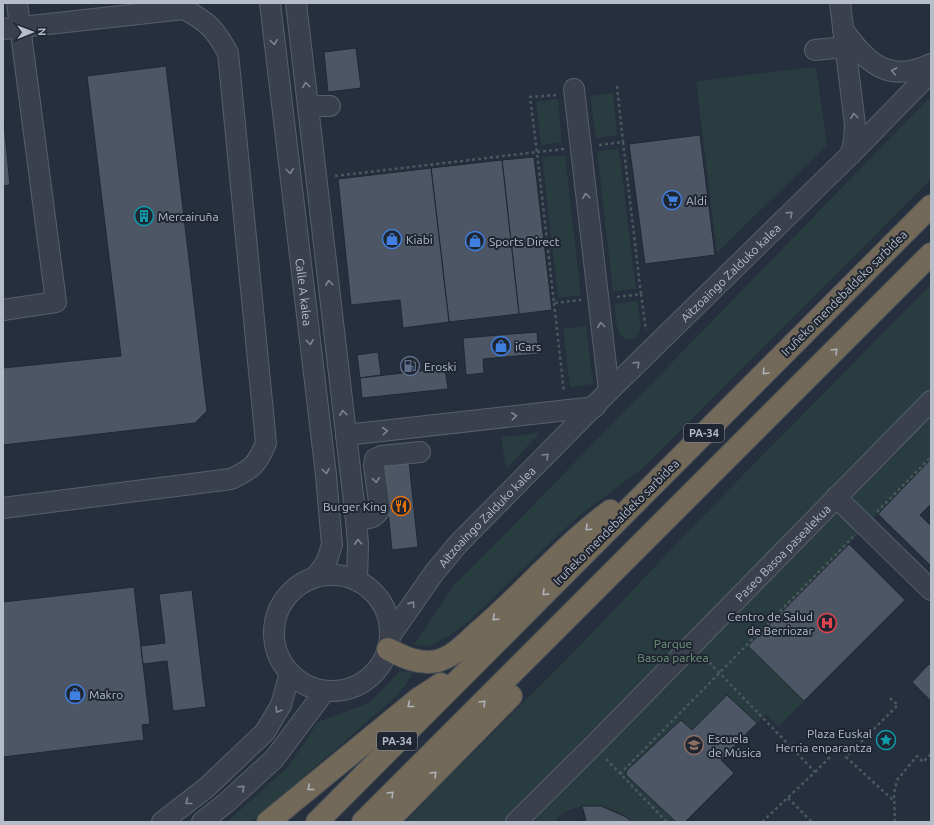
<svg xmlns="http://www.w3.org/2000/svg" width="934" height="825" font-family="Ubuntu,sans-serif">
	<rect width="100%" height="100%" fill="#262f3d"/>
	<g fill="#293c3f">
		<polygon points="816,67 827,145 717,253 696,81"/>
		<polygon points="613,93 617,135 596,138 590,96"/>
		<polygon points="931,96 931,179 643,468 575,519 469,621 449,636 429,646 414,645 453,586 508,531"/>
		<polygon points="558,99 562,142 541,145 536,102"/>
		<polygon points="619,149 636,289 613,291 597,151"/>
		<polygon points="565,156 581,295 558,298 542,157"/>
		<path d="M931,284v175l-182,187 55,55 -26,26 -12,-13 -9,9 -30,-28 -35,35 -11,-10 -54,50 -1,5 50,47h-45c-15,-17 -42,-20 -62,-12 -6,2 -11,8 -15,12h-148l21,-23 144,-144 127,-134z"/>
		<path d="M637,301c2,12 8,30 -3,38 -20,4 -18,-22 -19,-35z"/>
		<polygon points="586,326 593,384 570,387 563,329"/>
		<polygon points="540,433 506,469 501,437"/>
		<polygon points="400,671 414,672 398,695 252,822 227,822 288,767 318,722 369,703"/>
	</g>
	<g fill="#4d5665" stroke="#212834">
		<polygon points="356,48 361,88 328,92 324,52"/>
		<polygon points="166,66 207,411 195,423 3,445 3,368 121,356 87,76"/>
		<polygon points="3,113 10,185 3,186"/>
		<polygon points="700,135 715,255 645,264 629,144"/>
		<polygon points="534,157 552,310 519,314 502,160"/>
		<polygon points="502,160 519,314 449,322 431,168"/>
		<polygon points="431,168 449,322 403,328 400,300 351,305 338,179"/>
		<polygon points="537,332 539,354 483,359 484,373 466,375 463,338"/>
		<polygon points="378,352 381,375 360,378 357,355"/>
		<polygon points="445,368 448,389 362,398 360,378"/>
		<polygon points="931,459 931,504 920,515 931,526 931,566 878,514"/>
		<polygon points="409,461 418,547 392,550 383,464"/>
		<polygon points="849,544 905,600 804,701 748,646"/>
		<polygon points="134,587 150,724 142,725 144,740 3,757 3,602"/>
		<polygon points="192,590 206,707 173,711 167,661 143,664 141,646 165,643 159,594"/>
		<polygon points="929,664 931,666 931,701 912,682"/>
		<polygon points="727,695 757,723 721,760 734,773 685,822 676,822 626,775 627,770 681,720 692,730"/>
		<polygon points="582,806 601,806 626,817 631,822 578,822 586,820"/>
	</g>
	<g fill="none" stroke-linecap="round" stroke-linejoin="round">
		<defs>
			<g id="minor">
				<path id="s1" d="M270,3l56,472 6,70 -6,18 -11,14"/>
				<polyline points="296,3 356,520 358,544 357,581"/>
				<polyline points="840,3 855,125 854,141 851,154"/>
				<path d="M3,29l181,-20c24,13 31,20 44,44l38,390c-9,22 -14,26 -35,36l-228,29"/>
				<path d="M843,30c6,7 11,15 18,22 20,22 43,25 70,12"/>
				<polyline points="815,50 845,47"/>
				<polyline points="574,89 609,391"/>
				<polyline points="309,110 320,106 330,106"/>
				<polyline points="3,310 56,302 17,3"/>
				<polyline points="346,435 595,407"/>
				<polyline points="836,497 931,590"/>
				<path d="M356,520c11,-2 18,0 24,-11l-6,-43 1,-7 6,-3 39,-4"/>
				<circle cx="332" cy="633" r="58"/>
				<path id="s2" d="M390,636l44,-63 24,-29 151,-153 242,-237 80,-82"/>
				<polyline points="162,822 206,788 265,732 281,705 290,673"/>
				<polyline points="202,822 227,802 274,759 325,691"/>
				<path id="s3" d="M516,822l77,-76 338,-345"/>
			</g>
			<g id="highway">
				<path d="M388,649c15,8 32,16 49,12 16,-4 28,-17 40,-28 46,-39 85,-86 133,-122"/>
				<polyline points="268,822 418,699 441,684"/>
				<polyline points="317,822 931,206"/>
				<polyline points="363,822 931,254"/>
				<polyline points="387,822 511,696"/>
			</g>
		</defs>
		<use href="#minor" stroke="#585f6b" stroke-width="22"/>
		<use href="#highway" stroke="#454c58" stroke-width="24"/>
		<g stroke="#48595d" stroke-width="2.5" stroke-dasharray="3 3" stroke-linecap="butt">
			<polyline points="617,86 623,142"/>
			<polyline points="599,145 623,142 641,294"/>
			<polyline points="564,149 537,152 554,303 581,300"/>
			<polyline points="335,176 537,152 530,97 557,95"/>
			<polyline points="617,297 641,294 646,330"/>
			<polyline points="554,303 564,392"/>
			<polyline points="877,512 931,457"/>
			<polyline points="705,658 815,772 762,822"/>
			<polyline points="890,698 898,705 846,757 894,801"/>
			<polyline points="606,759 667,822"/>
			<polyline points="815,772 831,756"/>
			<polyline points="620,774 853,537"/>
			<polyline points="788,798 812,822"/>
			<polyline points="895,822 894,794 897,780 917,756 923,762 931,754"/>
		</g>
		<use href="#minor" stroke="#3a414d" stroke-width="20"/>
		<use href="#highway" stroke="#726958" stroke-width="22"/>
	</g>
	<defs><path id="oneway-chevron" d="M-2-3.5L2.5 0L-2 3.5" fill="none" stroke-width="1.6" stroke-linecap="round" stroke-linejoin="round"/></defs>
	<g stroke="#7e8591">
		<use href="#oneway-chevron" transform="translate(274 42) rotate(83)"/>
		<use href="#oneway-chevron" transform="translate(894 71) rotate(-169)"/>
		<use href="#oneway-chevron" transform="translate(306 85) rotate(-97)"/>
		<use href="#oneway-chevron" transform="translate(854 116) rotate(-97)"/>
		<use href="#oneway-chevron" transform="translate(290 171) rotate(83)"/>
		<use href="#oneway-chevron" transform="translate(586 196) rotate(-97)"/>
		<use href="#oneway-chevron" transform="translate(790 214) rotate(-44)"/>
		<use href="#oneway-chevron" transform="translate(329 283) rotate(-97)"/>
		<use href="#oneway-chevron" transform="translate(601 325) rotate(-97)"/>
		<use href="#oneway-chevron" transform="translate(310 342) rotate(83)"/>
		<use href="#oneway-chevron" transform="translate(637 364) rotate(-44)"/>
		<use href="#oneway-chevron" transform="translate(343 413) rotate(-97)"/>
		<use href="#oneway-chevron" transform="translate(514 416) rotate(-6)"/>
		<use href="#oneway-chevron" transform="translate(385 431) rotate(-6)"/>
		<use href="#oneway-chevron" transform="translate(546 456) rotate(-45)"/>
		<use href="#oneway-chevron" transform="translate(326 471) rotate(83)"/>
		<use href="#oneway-chevron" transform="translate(376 480) rotate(82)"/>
		<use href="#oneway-chevron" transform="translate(358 542) rotate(-93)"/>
		<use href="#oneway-chevron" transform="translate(412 604) rotate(-55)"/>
		<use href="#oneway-chevron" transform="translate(278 710) rotate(120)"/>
		<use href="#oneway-chevron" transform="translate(242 788) rotate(-42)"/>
		<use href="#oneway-chevron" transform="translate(188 802) rotate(142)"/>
	</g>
	<g stroke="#afb4bd">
		<use href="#oneway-chevron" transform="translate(835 351) rotate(-45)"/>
		<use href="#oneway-chevron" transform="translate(765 372) rotate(135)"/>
		<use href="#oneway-chevron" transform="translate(588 528) rotate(137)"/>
		<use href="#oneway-chevron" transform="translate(545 593) rotate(135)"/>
		<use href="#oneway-chevron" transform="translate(495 618) rotate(138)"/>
		<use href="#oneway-chevron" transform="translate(483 703) rotate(-45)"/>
		<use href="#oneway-chevron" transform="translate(410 705) rotate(141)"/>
		<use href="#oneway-chevron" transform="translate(434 774) rotate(-46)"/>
		<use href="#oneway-chevron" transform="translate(310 788) rotate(141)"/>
		<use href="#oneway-chevron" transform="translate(391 794) rotate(-45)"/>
	</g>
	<defs>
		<symbol id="supermarket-ring" viewBox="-11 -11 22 22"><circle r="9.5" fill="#1f2632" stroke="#3f7fe0" stroke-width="1.5"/><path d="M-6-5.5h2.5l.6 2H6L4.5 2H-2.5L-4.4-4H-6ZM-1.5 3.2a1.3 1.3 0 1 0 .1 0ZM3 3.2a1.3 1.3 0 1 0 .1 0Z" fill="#3f7fe0"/></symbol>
		<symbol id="building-ring" viewBox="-11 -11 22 22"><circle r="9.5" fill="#1f2632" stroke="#0f9aa8" stroke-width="1.5"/><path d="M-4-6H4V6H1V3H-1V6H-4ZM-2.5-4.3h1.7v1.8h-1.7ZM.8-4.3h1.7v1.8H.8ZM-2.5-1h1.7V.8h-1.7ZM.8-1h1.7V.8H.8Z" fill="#0f9aa8"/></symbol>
		<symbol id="shop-ring" viewBox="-11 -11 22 22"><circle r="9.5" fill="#1f2632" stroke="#3f7fe0" stroke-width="1.5"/><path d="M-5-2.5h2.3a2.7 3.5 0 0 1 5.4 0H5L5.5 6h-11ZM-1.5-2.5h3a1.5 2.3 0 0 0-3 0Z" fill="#3f7fe0"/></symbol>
		<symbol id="fuel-ring" viewBox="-11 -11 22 22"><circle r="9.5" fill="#1f2632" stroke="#5c6f8a" stroke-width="1.5"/><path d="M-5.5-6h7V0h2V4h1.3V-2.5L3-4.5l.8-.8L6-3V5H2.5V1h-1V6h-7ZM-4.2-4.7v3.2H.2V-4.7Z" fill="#5c6f8a"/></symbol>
		<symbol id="restaurant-ring" viewBox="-11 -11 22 22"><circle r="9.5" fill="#1f2632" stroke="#e8710a" stroke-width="1.5"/><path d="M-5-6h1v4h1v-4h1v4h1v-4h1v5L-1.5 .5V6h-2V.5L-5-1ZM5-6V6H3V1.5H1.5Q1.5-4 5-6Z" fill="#e8710a"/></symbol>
		<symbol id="hospital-ring" viewBox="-11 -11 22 22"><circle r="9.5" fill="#1f2632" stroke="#e0444e" stroke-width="1.5"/><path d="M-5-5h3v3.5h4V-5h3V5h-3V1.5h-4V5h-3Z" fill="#e0444e"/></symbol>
		<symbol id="sight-ring" viewBox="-11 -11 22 22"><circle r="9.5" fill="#1f2632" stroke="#0f9aa8" stroke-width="1.5"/><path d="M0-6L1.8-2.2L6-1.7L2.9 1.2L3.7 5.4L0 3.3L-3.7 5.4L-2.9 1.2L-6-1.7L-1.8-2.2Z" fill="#0f9aa8"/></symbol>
		<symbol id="university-ring" viewBox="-11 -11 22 22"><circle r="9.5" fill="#1f2632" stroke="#8d6e63" stroke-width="1.5"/><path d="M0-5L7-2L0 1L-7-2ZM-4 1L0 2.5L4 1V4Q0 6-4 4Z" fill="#8d6e63"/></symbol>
	</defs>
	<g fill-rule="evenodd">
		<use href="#supermarket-ring" x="661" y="189" width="22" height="22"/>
		<use href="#building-ring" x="133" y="205" width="22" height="22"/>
		<use href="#shop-ring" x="381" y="228" width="22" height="22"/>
		<use href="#shop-ring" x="464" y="230" width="22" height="22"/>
		<use href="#shop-ring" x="490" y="335" width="22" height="22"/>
		<use href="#fuel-ring" x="399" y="355" width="22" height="22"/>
		<use href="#restaurant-ring" x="390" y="495" width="22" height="22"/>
		<use href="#hospital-ring" x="816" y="612" width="22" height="22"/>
		<use href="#shop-ring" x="64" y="683" width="22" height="22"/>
		<use href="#sight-ring" x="875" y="729" width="22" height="22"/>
		<use href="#university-ring" x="683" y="734" width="22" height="22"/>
	</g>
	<g text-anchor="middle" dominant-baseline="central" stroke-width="4" stroke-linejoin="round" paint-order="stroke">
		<g fill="#1f2632" stroke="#898f9b" stroke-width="1">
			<rect x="684" y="424" width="40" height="18" rx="3"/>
			<rect x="377" y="732" width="40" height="18" rx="3"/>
		</g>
		<g font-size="11" font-weight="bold" fill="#b6bcc8">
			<text x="704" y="433">PA-34</text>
			<text x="397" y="741">PA-34</text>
		</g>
		<g font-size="12" fill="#b6bcc8" stroke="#1f2632" text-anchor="start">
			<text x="686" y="200">Aldi</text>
			<text x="158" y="216">Mercairuña</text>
			<text x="406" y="239">Kiabi</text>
			<text x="489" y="241">Sports Direct</text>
			<text x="515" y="346">iCars</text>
			<text x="424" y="366">Eroski</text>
			<text x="387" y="506" text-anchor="end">Burger King</text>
			<text x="813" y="616" text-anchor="end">Centro de Salud<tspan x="813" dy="14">de Berriozar</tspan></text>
			<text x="89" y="694">Makro</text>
			<text x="872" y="733" text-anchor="end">Plaza Euskal<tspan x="872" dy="14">Herria enparantza</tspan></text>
			<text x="708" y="738">Escuela<tspan x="708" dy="14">de Música</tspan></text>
		</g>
		<g font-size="12" fill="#b6bcc8" stroke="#1f2632">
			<text stroke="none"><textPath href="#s2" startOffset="499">Aitzoaingo Zalduko kalea</textPath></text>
			<text stroke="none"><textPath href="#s1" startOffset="291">Calle A kalea</textPath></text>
			<text transform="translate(844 293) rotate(-45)">Iruñeko mendebaldeko sarbidea</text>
			<text stroke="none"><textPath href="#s2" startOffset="154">Aitzoaingo Zalduko kalea</textPath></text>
			<text transform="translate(616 522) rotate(-45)">Iruñeko mendebaldeko sarbidea</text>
			<text stroke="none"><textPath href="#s3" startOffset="379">Paseo Basoa pasealekua</textPath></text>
		</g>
		<g font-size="12" fill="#6f977a" stroke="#1f2632">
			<text x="673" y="643">Parque<tspan x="673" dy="14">Basoa parkea</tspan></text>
		</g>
	</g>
	<rect width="934" height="825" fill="none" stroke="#b6bcc8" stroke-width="8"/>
	<g transform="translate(32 32) rotate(89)" stroke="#1f2632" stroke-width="3" paint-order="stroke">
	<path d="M0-3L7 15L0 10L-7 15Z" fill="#b6bcc8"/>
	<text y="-6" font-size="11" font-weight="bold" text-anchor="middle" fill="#b6bcc8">N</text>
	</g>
</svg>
